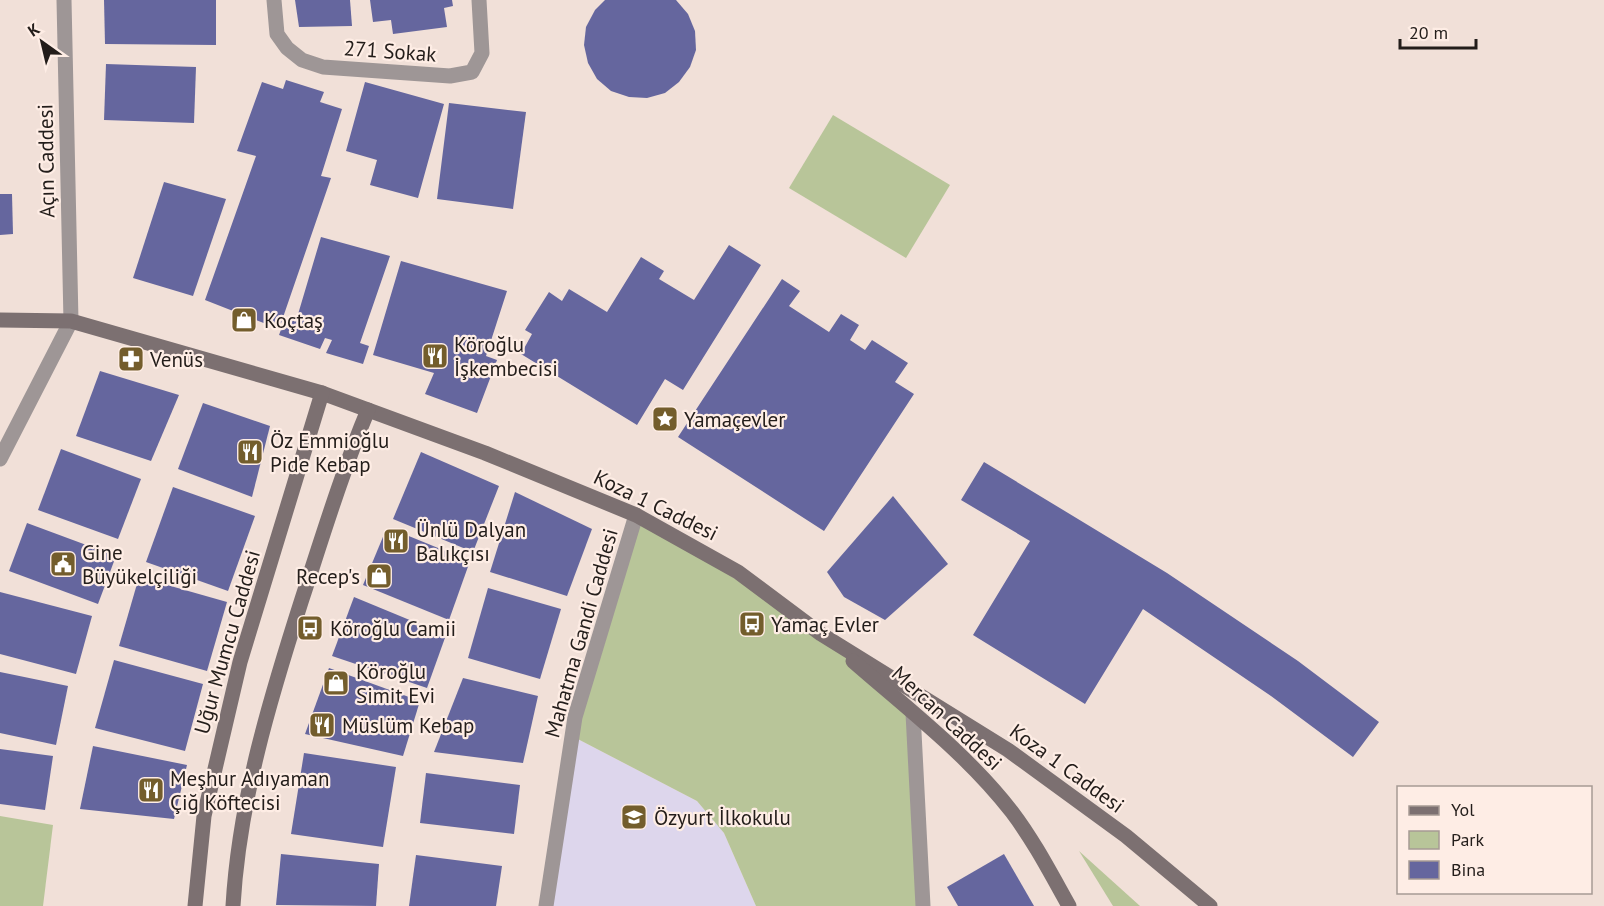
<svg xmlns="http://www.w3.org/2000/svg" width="1604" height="906" font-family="'PT Sans',sans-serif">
	<rect width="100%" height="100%" fill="#f1e0d8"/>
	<polygon fill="#ddd6ec" points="572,736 697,801 724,833 756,906 546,906"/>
	<g fill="#b8c599">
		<polygon points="833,115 950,185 906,258 789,188"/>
		<polygon points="636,515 821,634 913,713 923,906 756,906 724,833 697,801 572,736"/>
		<polygon points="0,816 53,825 43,906 0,906"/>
		<polygon points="1079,851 1140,906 1113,906"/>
	</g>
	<g fill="#65669e">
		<polygon points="104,0 216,0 216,45 105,44"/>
		<polygon points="295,0 350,0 352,26 299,27"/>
		<polygon points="370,0 452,0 453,6 444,8 447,27 393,34 391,20 373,22"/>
		<polygon points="605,0 676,0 688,14 695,31 696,50 690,67 679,82 665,93 647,98 629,97 611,91 597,79 588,63 584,45 586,27 595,10"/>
		<polygon points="106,64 196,67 194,123 104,120"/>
		<polygon points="286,80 324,92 320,102 342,109 321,176 331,178 279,329 205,300 256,156 237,151 262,82 283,89"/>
		<polygon points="365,82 444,104 418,198 370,185 377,160 346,151"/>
		<polygon points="449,103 526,112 513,209 437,199"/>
		<polygon points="164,182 226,199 193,296 133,278"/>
		<polygon points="0,194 12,194 13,234 0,235"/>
		<polygon points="321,237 390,256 360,343 369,346 363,364 326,353 332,340 325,338 320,349 279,335 285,319 296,321"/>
		<polygon points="729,245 761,265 683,390 665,379 637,425 521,354 532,334 525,330 549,292 562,301 569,289 607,312 641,257 664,271 659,279 694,300"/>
		<polygon points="401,261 507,291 486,356 497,360 477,413 425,394 434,373 373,355"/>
		<polygon points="782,279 800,291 789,306 829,332 841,314 859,325 850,340 865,350 872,340 908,363 895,382 914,394 824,531 678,437"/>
		<polygon points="100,371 179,395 151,461 76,436"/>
		<polygon points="203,403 270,426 252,497 178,469"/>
		<polygon points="61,449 141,479 118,539 38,510"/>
		<polygon points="421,452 499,486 473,552 393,519"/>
		<polygon points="984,462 1167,573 1298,661 1379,722 1353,757 1271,696 1143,609 1085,704 973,635 1030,541 961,500"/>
		<polygon points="173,487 255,516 228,591 146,562"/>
		<polygon points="515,492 592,529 567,596 490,572"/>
		<polygon points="893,496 948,564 885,620 844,597 827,572"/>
		<polygon points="27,523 116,556 98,604 9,571"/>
		<polygon points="394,530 470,561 449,620 363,585 385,532"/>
		<polygon points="139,577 227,602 207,671 119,646"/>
		<polygon points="488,588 561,609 540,679 468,658"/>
		<polygon points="0,592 92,616 76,674 0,654"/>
		<polygon points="354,597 446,635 427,688 332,656"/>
		<polygon points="114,660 203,684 185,751 95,728"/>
		<polygon points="329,668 420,701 403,756 305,734"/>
		<polygon points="0,672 68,686 56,745 0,733"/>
		<polygon points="463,678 538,696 523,763 434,752"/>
		<polygon points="93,746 187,765 174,819 80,809"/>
		<polygon points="0,749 53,756 45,810 0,804"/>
		<polygon points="304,753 396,767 383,847 291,834"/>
		<polygon points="426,773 520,785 514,834 420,823"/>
		<polygon points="281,854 379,864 376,906 276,905"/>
		<polygon points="1004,854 1034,906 958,906 947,887"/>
		<polygon points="416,855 502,866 496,906 409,906"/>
	</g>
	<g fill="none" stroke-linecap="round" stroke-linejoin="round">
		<g stroke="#9e9696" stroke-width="15">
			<polyline points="274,0 277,34 287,48 302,60 323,67 450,76 472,72 482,53 479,0"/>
			<polyline points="0,459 71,321 64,0"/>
			<polyline points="913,713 923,906"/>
			<polyline points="546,906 575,717 636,515"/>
		</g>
		<g stroke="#7c7071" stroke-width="15">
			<polyline points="0,320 71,321 322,393 485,453 636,515 738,572 821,634 1008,750 1126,836 1210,906"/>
			<path d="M853,661c55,48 114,93 159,151 22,29 39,62 57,94"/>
			<polyline points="195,906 204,816 240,662 322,393"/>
			<path d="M233,906c6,-105 37,-207 69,-307 21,-64 40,-127 66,-189"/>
		</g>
	</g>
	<defs>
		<symbol id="shop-square" viewBox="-11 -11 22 22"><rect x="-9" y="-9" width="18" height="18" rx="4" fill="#735d2c" stroke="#feede5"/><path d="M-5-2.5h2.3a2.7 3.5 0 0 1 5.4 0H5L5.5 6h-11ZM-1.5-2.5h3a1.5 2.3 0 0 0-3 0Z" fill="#fff"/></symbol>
		<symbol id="restaurant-square" viewBox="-11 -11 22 22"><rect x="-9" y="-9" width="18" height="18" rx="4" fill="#735d2c" stroke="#feede5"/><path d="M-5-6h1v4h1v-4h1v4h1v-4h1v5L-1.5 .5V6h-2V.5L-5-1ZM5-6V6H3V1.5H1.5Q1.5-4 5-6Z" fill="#fff"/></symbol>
		<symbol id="pharmacy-square" viewBox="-11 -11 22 22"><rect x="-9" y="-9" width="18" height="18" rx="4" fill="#735d2c" stroke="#feede5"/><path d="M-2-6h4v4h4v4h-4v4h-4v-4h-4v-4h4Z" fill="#fff"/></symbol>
		<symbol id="sight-square" viewBox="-11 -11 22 22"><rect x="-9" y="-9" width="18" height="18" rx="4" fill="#735d2c" stroke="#feede5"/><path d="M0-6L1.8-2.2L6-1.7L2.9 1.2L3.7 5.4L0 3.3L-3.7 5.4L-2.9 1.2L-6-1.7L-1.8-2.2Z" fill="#fff"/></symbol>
		<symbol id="civic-square" viewBox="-11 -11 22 22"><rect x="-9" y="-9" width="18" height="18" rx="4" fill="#735d2c" stroke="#feede5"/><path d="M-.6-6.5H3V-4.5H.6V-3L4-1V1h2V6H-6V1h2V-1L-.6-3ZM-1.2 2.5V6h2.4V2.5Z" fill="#fff"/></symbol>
		<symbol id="bus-square" viewBox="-11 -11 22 22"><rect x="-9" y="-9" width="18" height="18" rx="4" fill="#735d2c" stroke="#feede5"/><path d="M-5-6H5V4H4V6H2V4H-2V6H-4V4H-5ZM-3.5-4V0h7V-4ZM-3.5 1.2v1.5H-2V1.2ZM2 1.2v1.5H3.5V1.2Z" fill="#fff"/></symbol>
		<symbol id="school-square" viewBox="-11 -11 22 22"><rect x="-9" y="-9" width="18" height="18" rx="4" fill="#735d2c" stroke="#feede5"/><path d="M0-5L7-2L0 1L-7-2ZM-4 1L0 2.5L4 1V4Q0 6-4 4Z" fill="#fff"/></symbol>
	</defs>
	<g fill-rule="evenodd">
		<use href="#shop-square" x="229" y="305" width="30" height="30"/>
		<use href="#restaurant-square" x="420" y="341" width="30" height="30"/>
		<use href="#pharmacy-square" x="116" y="344" width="30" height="30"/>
		<use href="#sight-square" x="650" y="404" width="30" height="30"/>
		<use href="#restaurant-square" x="235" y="437" width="30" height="30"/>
		<use href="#restaurant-square" x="381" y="526" width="30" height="30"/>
		<use href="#civic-square" x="48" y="549" width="30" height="30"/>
		<use href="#shop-square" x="364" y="561" width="30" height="30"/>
		<use href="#bus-square" x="737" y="609" width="30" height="30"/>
		<use href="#bus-square" x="295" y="613" width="30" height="30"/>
		<use href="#shop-square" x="321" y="668" width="30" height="30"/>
		<use href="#restaurant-square" x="307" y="710" width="30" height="30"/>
		<use href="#restaurant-square" x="136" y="775" width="30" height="30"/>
		<use href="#school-square" x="619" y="802" width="30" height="30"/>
	</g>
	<g text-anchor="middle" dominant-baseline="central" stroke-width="4.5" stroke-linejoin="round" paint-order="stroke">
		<g font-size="21" fill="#231d1a" stroke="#feede5">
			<text transform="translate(390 51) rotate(4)">271 Sokak</text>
			<text transform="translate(46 161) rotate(-91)">Açın Caddesi</text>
			<text transform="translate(656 505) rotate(26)">Koza 1 Caddesi</text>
			<text transform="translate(581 633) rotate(-74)">Mahatma Gandi Caddesi</text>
			<text transform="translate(227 642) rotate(-74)">Uğur Mumcu Caddesi</text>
			<text transform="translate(947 718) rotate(43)">Mercan Caddesi</text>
			<text transform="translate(1067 768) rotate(36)">Koza 1 Caddesi</text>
		</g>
		<g font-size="21" fill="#231d1a" stroke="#feede5" text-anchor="start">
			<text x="264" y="320">Koçtaş</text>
			<text x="454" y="344">Köroğlu<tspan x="454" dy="24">İşkembecisi</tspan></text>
			<text x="150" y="359">Venüs</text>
			<text x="684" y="419">Yamaçevler</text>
			<text x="270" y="440">Öz Emmioğlu<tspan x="270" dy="24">Pide Kebap</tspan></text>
			<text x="416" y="529">Ünlü Dalyan<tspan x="416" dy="24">Balıkçısı</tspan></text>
			<text x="82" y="552">Gine<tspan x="82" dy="24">Büyükelçiliği</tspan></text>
			<text x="360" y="576" text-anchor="end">Recep's</text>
			<text x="771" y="624">Yamaç Evler</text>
			<text x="330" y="628">Köroğlu Camii</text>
			<text x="356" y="671">Köroğlu<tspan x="356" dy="24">Simit Evi</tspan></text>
			<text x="342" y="725">Müslüm Kebap</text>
			<text x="170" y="778">Meşhur Adıyaman<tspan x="170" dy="24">Çiğ Köftecisi</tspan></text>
			<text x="654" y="817">Özyurt İlkokulu</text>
		</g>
	</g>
	<rect x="1397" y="786" width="195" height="108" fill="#feede5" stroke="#a69a94" stroke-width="1.5"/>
	<rect x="1409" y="806" width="30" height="9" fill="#7c7071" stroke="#a69a94" stroke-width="1.5"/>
	<text x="1451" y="816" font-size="18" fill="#231d1a">Yol</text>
	<rect x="1409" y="831" width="30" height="18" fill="#b8c599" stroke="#a69a94" stroke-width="1.5"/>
	<text x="1451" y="846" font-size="18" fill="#231d1a">Park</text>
	<rect x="1409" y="861" width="30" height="18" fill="#65669e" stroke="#a69a94" stroke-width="1.5"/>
	<text x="1451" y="876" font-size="18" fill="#231d1a">Bina</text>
	<g transform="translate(42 42) rotate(326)" stroke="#feede5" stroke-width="4.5" paint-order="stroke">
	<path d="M0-4.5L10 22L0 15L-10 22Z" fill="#231d1a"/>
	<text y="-9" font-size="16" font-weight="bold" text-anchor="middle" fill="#231d1a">K</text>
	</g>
	<path d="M1400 39v9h76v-9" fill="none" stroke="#231d1a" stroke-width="3"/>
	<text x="1409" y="39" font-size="18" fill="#231d1a" stroke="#feede5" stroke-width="4.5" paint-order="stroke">20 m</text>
</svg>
